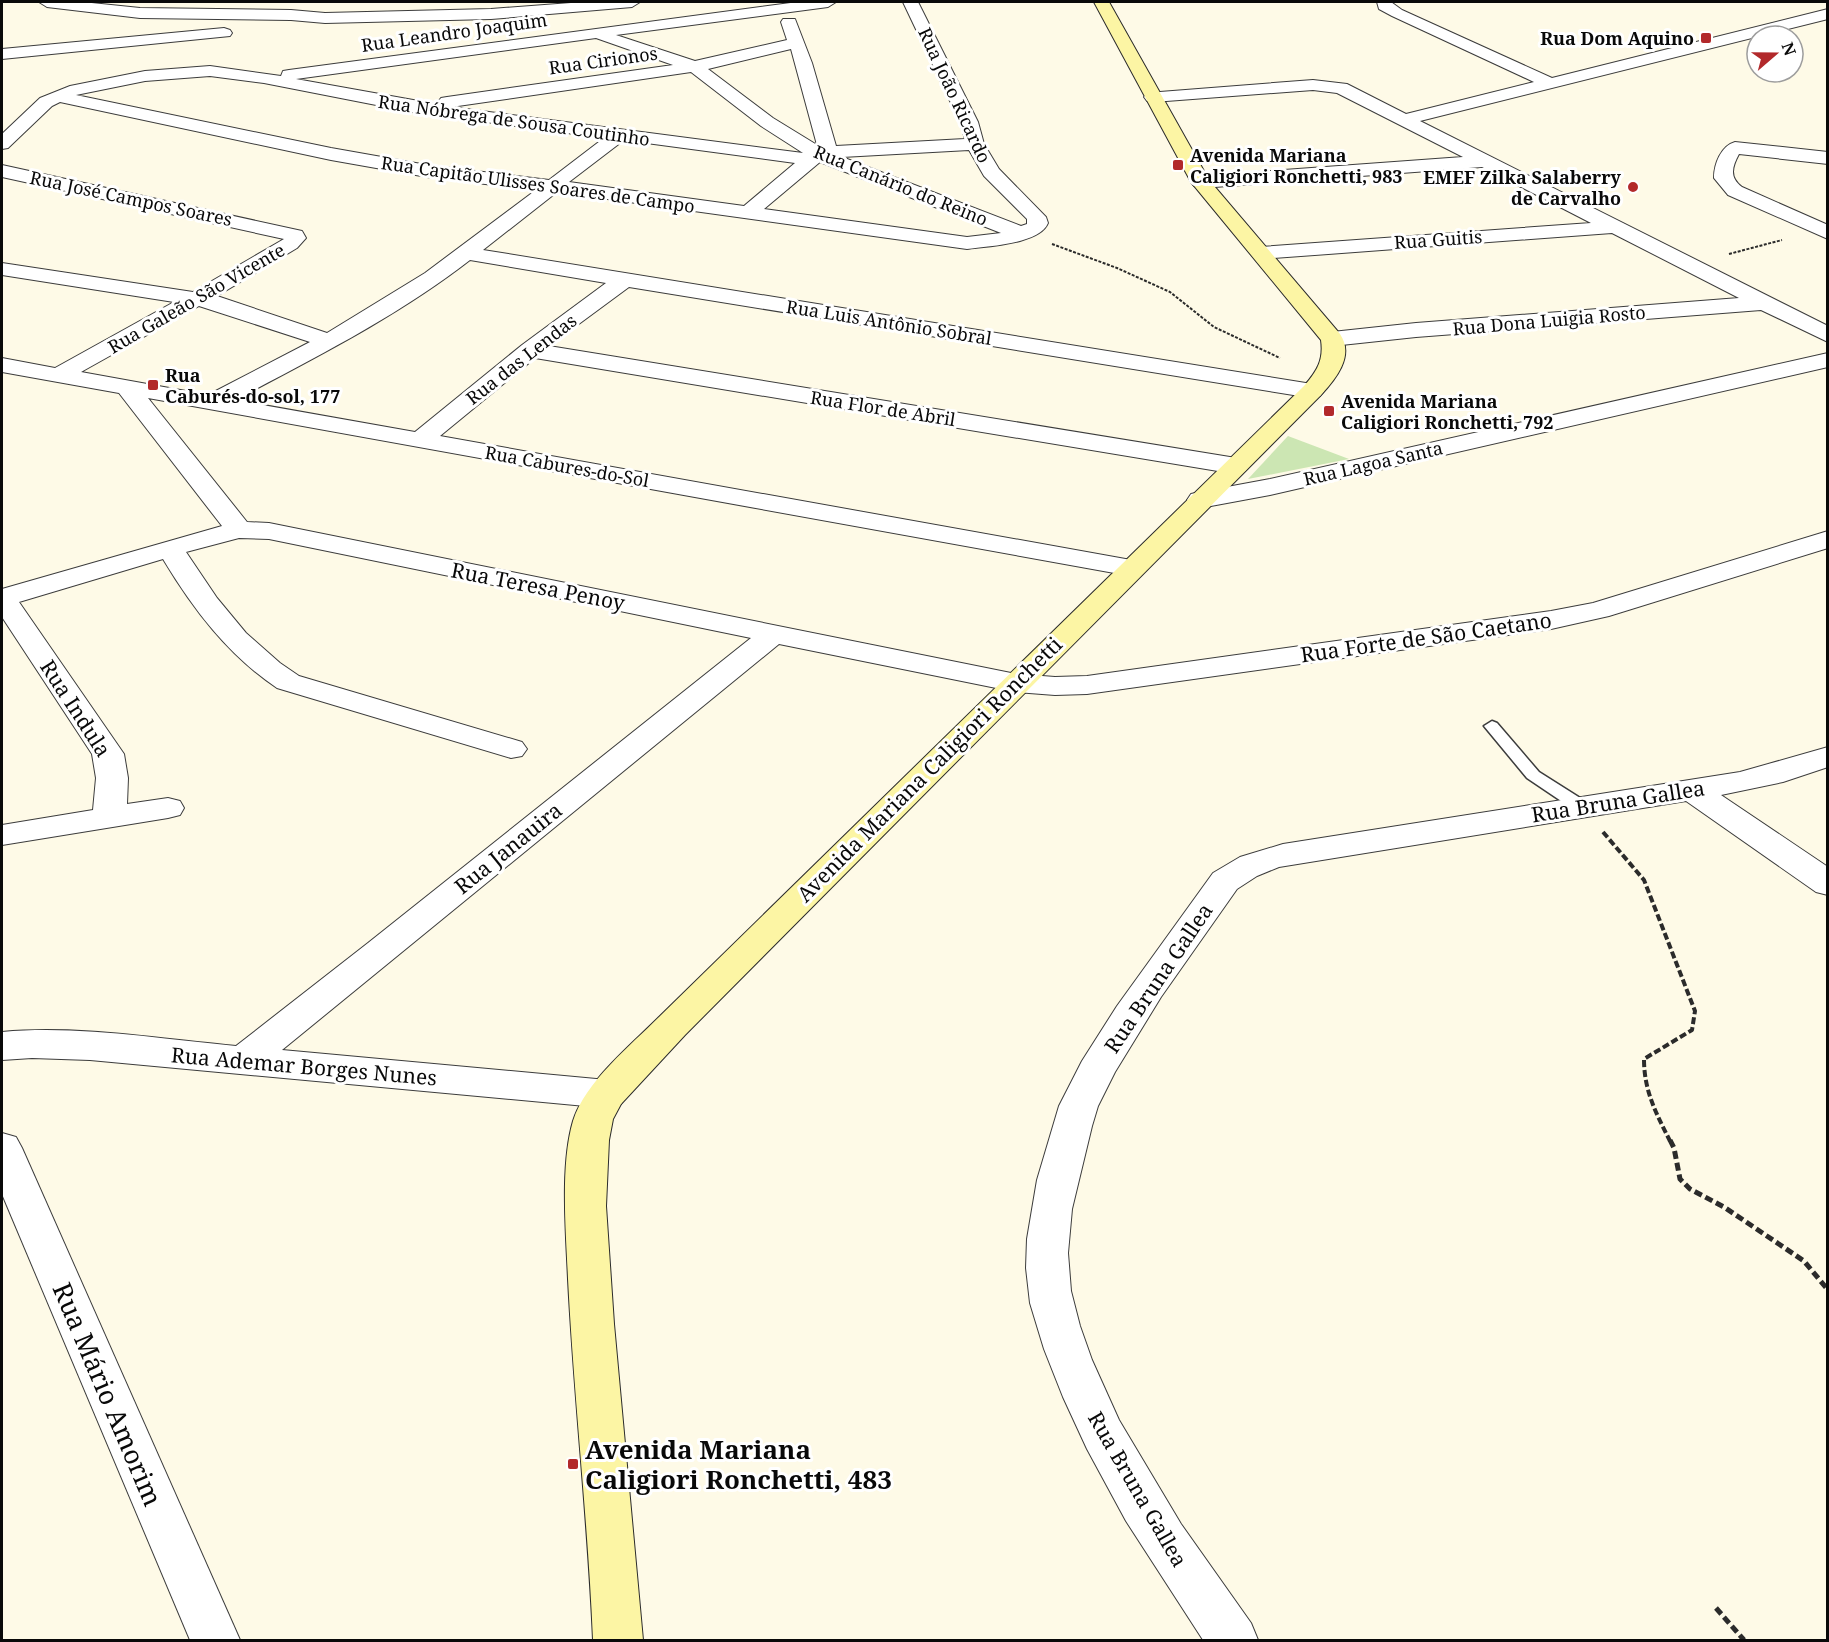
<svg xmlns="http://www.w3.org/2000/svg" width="1829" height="1642" font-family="'Noto Serif',serif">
	<rect width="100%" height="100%" fill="#fefae7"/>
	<polygon fill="#cce6b3" points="1288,436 1349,459 1248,479"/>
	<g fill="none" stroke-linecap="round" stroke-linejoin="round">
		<defs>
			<polygon id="lane" points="1492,721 1497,723 1539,772 1588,803 1590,807 1588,811 1576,811 1527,778 1484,726"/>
			<g id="street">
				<polygon points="39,2 82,2 140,8 291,10 325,13 491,9 584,2 640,2 632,7 491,19 325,23 291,20 140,18 47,7"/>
				<path d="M798,2h38l-8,5 -212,28 79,26 92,-21 -6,-18 2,-3h12l17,44 24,83 129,-7 -5,-17 -57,-120h15l60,120 6,22 15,25 47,48 2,6c-8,21 -60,23 -81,26l-410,-57 -74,58 829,134 8,2 4,5 -4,5 -8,2 -683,-111 -80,59 687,112 9,3 4,5 -4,5 -9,3 -701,-116 -95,78 691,124 10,2 4,6 -4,6 -10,2 -983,-178 99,124 22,1 747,151 39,3 32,-1 464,-65 42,-8 235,-72v17l-219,68 -58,13 -464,65 -32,1 -39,-3 -237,-48 -497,406 325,30 14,4 5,10 -5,10 -14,4 -517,-48 -58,-2 -30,2v-28c77,-7 157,7 234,14l132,-103 383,-305 -482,-99 -30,-1 -53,14 31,46 29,35 34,30 19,13 223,66 5,7 -5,7 -11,2 -234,-70c-49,-33 -84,-79 -114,-129l-144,43 105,152 4,24 -1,26 41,-6 12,3 4,7 -4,7 -12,3 -166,27v-20l91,-15 3,-32 -4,-24 -90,-137v-28l220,-63 -103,-133 -117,-21v-14l53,10 119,-66 -172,-27v-12l191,29 91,-53 -282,-62v-12l300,66 4,7 -9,10 -80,48 110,37 98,-60 111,-83 -109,-13 -96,-17 -271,-58 -8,4 -44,42 -6,1v-15l38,-36 30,-12 75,-15 65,-5 71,10 2,-5 6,-1zM596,38l77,27 -226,32 -6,1 -3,4 3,3 -145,-26zM791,49l26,96 -44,-27 -65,-49zM691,72l70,54 42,27 -352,-46zM210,76l54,7 148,29 192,26 -55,42 -122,-15 -96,-17 -255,-53 69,-14zM624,140l171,23 -51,43 -175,-24zM969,150l15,26 43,43v5l-6,2 -179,-69zM820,162l181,71 -34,4 -203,-28zM470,260l136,23 -84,62 -107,87 -180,-32c81,-43 163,-84 235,-140zM199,306l111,36 -102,53 -127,-23z"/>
				<polygon points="1377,2 1391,2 1402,10 1552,78 1828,9 1828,19 1420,121 1828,326 1828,342 1761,310 1416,337 1332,346 1324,344 1321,339 1324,334 1332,332 1416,323 1739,298 1612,233 1261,259 1254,257 1251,253 1254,249 1261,247 1591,223 1482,167 1201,188 1194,186 1191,182 1194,178 1201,176 1463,157 1337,93 1313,90 1153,102 1147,101 1144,97 1147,93 1313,80 1347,84 1406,114 1534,82 1392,16 1379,9"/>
				<polygon points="224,28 230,30 232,33 230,36 2,59 2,49"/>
				<path d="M1735,142l93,10v12l-89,-10c-7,13 -10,23 3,33l86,38v14l-100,-44 -14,-17c0,-14 7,-32 21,-36z"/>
				<polygon points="1828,353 1828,367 1270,495 1200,508 1191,506 1187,500 1191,494 1200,492 1270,479"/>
				<polygon points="1828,747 1828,767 1783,782 1721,795 1828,867 1828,895 1816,892 1686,801 1279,867 1257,876 1237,889 1161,997 1115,1072 1098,1106 1092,1126 1072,1209 1068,1253 1071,1291 1080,1326 1092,1360 1119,1420 1181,1524 1251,1623 1258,1640 1203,1640 1126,1521 1087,1449 1063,1397 1044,1349 1030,1303 1026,1268 1027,1239 1037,1180 1059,1106 1082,1061 1117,1006 1213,873 1240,857 1283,844 1740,772"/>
				<polygon points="2,1133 16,1137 22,1148 240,1640 190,1640 2,1194"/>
			</g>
			<path id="secondary" d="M1094,2h15l100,178 131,154c15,22 -5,46 -20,62l-635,639 -64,69 -8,15 -4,21 -3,66 8,118 29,316h-50c-5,-120 -19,-241 -25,-361 -2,-47 -8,-114 5,-158 12,-39 58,-76 86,-104l645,-631c13,-15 20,-26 17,-46l-130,-158z"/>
		</defs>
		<use href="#lane" stroke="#3c3c3c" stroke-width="3"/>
		<use href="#street" stroke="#3c3c3c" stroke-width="2"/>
		<use href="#secondary" stroke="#2b2b2b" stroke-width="2"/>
		<g stroke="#2b2b2b" stroke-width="2" stroke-dasharray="3 1.5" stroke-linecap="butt">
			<polyline points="1052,244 1117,268 1170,292 1214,327 1280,358"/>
			<polyline points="1729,254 1782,240"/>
		</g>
		<path stroke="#2b2b2b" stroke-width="4" stroke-dasharray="7 3" stroke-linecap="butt" d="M1603,832l41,48 51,131 -3,19 -48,29c0,32 12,54 26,82"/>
		<g stroke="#2b2b2b" stroke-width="5" stroke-dasharray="8 4" stroke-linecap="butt">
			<polyline points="1670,1140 1674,1148 1680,1179 1690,1189 1724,1207 1804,1261 1828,1290"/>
			<polyline points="1716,1608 1744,1640"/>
		</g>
		<use href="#lane" fill="#fff" fill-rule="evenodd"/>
		<use href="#street" fill="#fff" fill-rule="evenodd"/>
		<use href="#secondary" fill="#fcf5a4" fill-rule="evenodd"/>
	</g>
	<g fill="#b2292b" stroke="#fff" stroke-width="2">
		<rect x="1700" y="32" width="12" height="12" rx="3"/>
		<rect x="1172" y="159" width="12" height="12" rx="3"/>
		<circle cx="1633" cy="187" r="6"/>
		<rect x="147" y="379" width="12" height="12" rx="3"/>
		<rect x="1323" y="405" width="12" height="12" rx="3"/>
		<rect x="567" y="1458" width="12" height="12" rx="3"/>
	</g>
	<g text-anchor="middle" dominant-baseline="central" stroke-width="6" stroke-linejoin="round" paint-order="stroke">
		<g font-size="18" fill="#090909" stroke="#fff">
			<text transform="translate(454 32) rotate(-8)">Rua Leandro Joaquim</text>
			<text transform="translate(603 60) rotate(-8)">Rua Cirionos</text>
			<text transform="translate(955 95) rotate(65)">Rua João Ricardo</text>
			<text transform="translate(514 120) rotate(8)">Rua Nóbrega de Sousa Coutinho</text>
			<text transform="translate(538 184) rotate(8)">Rua Capitão Ulisses Soares de Campo</text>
			<text transform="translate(901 185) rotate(22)">Rua Canário do Reino</text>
			<text transform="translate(131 198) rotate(12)">Rua José Campos Soares</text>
			<text transform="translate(1438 239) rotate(-4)">Rua Guitis</text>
			<text transform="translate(196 298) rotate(-30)">Rua Galeão São Vicente</text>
			<text transform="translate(1549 320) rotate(-5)">Rua Dona Luigia Rosto</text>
			<text transform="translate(889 322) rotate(9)">Rua Luis Antônio Sobral</text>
			<text transform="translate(521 359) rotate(-38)">Rua das Lendas</text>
			<text transform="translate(883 408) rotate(9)">Rua Flor de Abril</text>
			<text transform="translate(1373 463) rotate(-13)">Rua Lagoa Santa</text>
			<text transform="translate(567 466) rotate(10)">Rua Cabures-do-Sol</text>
		</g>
		<g font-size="18" font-weight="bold" fill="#090909" stroke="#fff" text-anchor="start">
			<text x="1694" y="38" text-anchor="end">Rua Dom Aquino</text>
			<text x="1190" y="155">Avenida Mariana<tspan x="1190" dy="21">Caligiori Ronchetti, 983</tspan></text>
			<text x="1621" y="177" text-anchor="end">EMEF Zilka Salaberry<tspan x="1621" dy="21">de Carvalho</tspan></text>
			<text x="165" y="375">Rua<tspan x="165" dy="21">Caburés-do-sol, 177</tspan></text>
			<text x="1341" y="401">Avenida Mariana<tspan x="1341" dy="21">Caligiori Ronchetti, 792</tspan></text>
		</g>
		<g font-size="21" fill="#090909" stroke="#fff">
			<text transform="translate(538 586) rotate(11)">Rua Teresa Penoy</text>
			<text transform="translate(1426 637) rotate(-8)">Rua Forte de São Caetano</text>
			<text transform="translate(76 708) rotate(57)">Rua Indula</text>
			<text transform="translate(929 769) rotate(-45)">Avenida Mariana Caligiori Ronchetti</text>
			<text transform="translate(1618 801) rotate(-9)">Rua Bruna Gallea</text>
			<text transform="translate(508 848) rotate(-39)">Rua Janauira</text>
			<text transform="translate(1158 978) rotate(-56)">Rua Bruna Gallea</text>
			<text transform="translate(304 1066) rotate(5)">Rua Ademar Borges Nunes</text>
			<text transform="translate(1138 1489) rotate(60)">Rua Bruna Gallea</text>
		</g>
		<g font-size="26" fill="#090909" stroke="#fff">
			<text transform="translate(108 1394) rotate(67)">Rua Mário Amorim</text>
		</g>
		<g font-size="26" font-weight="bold" fill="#090909" stroke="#fff" text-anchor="start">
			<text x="585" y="1449">Avenida Mariana<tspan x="585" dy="30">Caligiori Ronchetti, 483</tspan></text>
		</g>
	</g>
	<rect width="1829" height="1642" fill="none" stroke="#090909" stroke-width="6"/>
	<g transform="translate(1775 54) rotate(70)"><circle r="28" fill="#ffffff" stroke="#9d9d9d" stroke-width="1.5"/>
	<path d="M0-4.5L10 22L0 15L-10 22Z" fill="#b2292b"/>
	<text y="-9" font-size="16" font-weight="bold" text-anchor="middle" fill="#090909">N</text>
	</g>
</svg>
